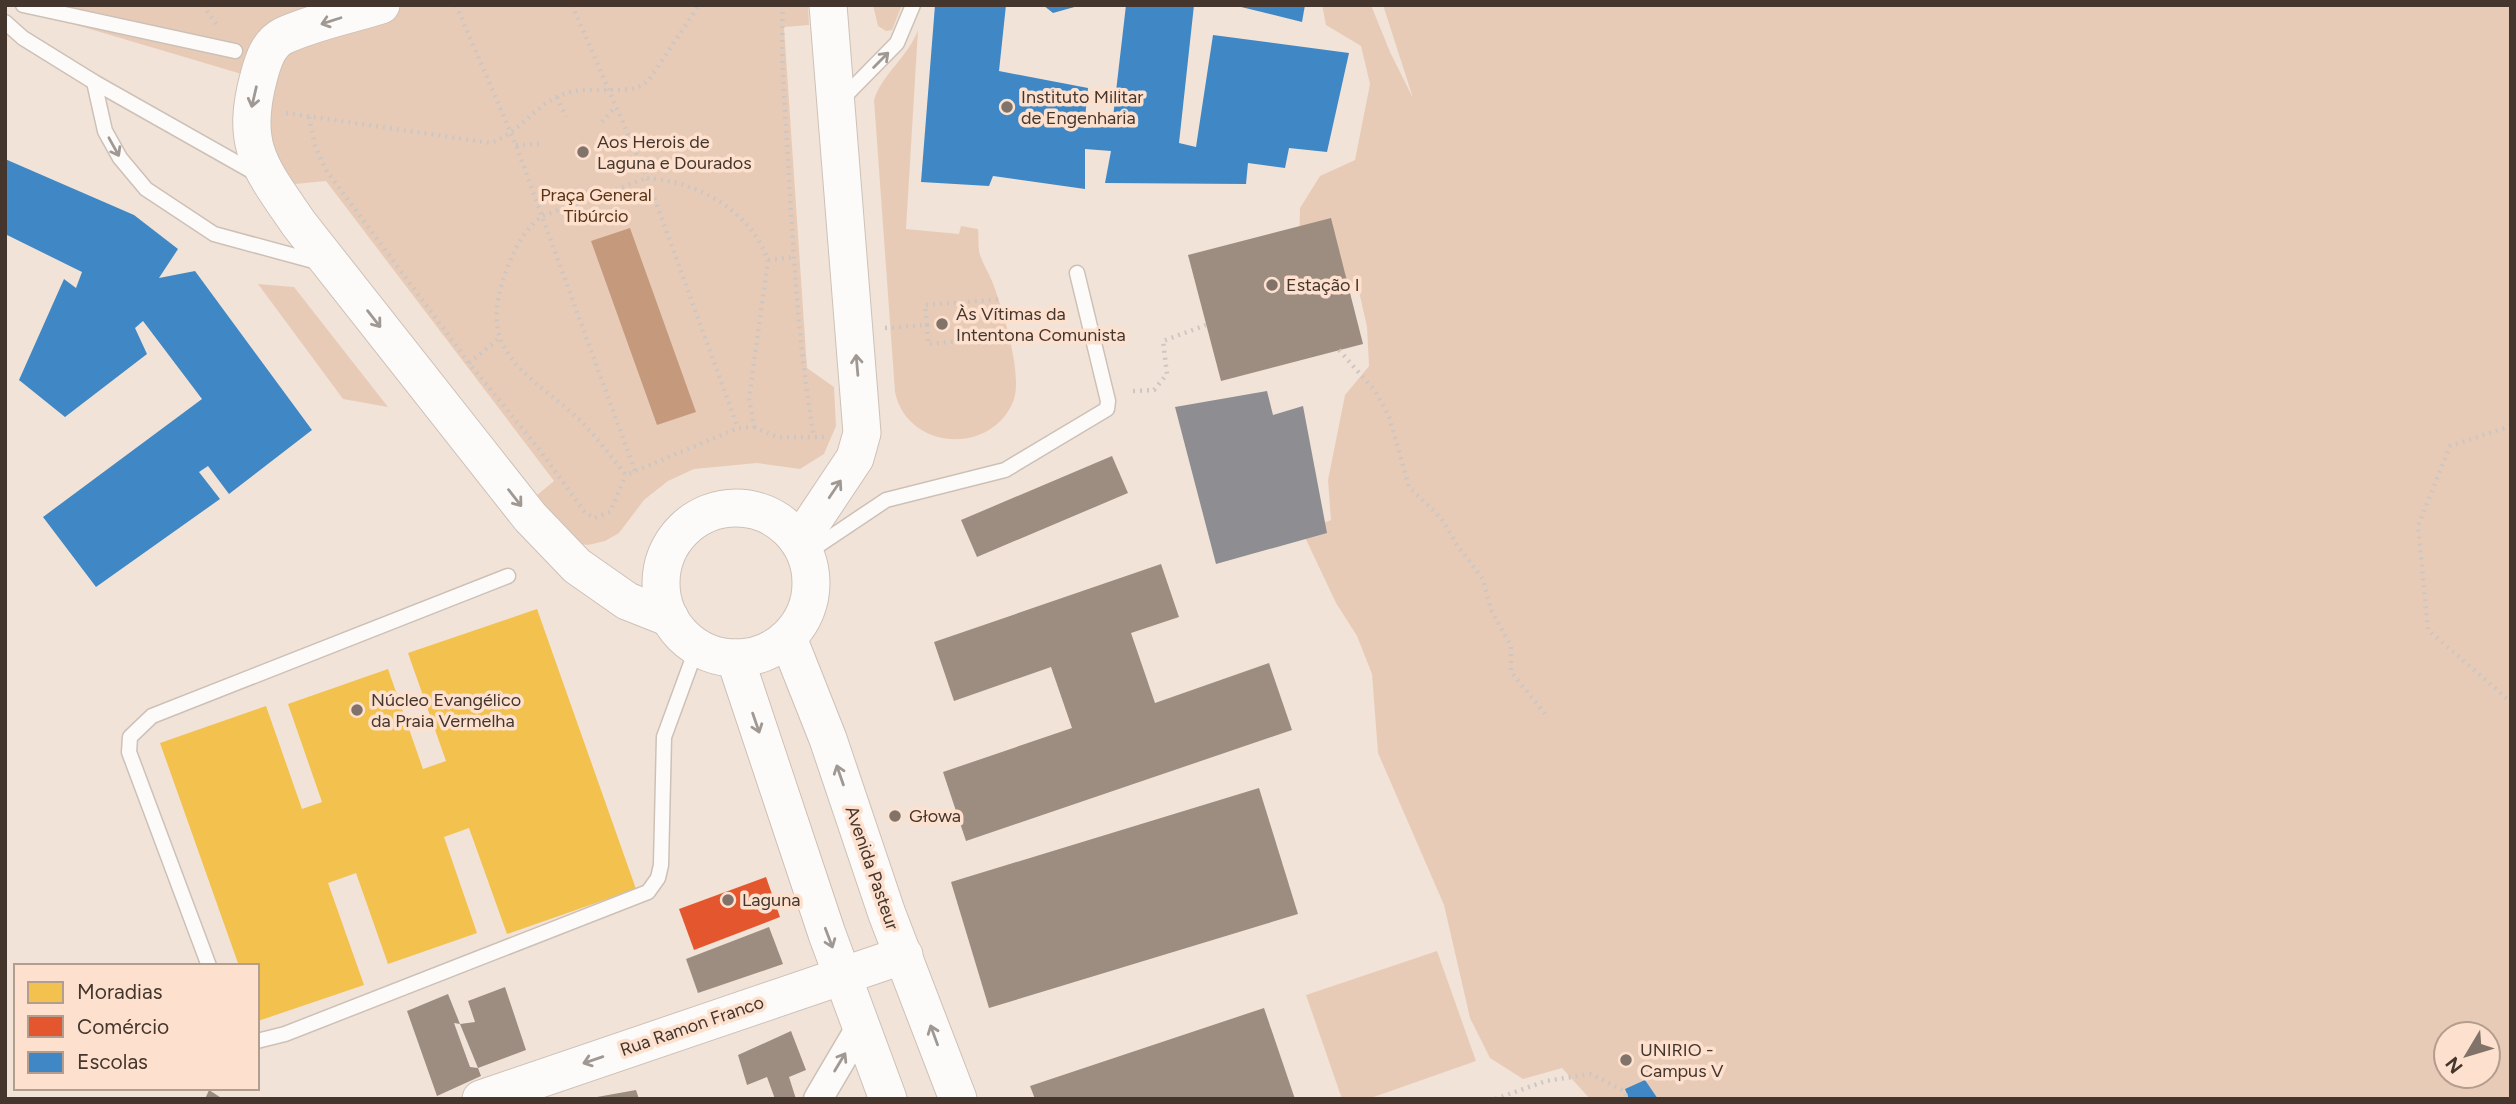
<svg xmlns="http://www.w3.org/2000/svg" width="2516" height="1104" font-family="Figtree,sans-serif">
	<rect width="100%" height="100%" fill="#f2e3d8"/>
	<g fill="#e8cbb7" fill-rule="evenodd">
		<polygon points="9,5 808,5 809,25 784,27 807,368 834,387 836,426 824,454 800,469 757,463 694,469 668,481 644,500 619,533 605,541 588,545 570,542 536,496 554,481 326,181 295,184 284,173 262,121 233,118 245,75"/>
		<polygon points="873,5 902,5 892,30 886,31 878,26"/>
		<path d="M1322,5h49l19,47 23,46 -30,-93h1128v1094h-921l-28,-31 -39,11 -33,-21 -20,-40 -26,-113 -66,-152 -6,-79 -15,-38 -21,-33 -34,-72 29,-11 -3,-40 17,-85 24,-29 -2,-39 -9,-40 -40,-5 -19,-33 1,-41 20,-32 35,-16 15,-76 -9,-38 -35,-21zM2446,1034h42v42h-42z"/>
		<path d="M918,30l-12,199 53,5 2,-8 17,3c1,7 0,15 1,22 2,10 9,20 13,30 10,26 32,95 21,121 -23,54 -106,48 -118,-10l-21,-292c8,-26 34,-43 44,-70z"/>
		<polygon points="258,284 294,287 388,407 343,399"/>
		<polygon points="1437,951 1476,1061 1368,1099 1342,1099 1306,995"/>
	</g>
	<polygon fill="#c59a7c" points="630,228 696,412 657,425 591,241"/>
	<polygon fill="#f2c14e" points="537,609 636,889 507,934 469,828 444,837 477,933 388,964 356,873 328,883 364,985 258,1021 257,966 239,966 160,743 266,706 302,809 322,802 288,704 388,669 423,769 446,761 408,653"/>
	<polygon fill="#e4572e" points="766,877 780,917 694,950 679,909"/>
	<g fill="#3f88c5">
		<polygon points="935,5 1006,5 999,71 1088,88 1084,128 1112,126 1126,5 1194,5 1179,143 1196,147 1213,35 1349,53 1327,152 1289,148 1285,168 1248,163 1246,184 1105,183 1111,151 1085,149 1085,189 993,176 989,186 921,182"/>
		<polygon points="1043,5 1078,5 1078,6 1053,13"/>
		<polygon points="1233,5 1305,5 1302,22"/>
		<polygon points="5,159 134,215 178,249 159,278 195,271 312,430 229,494 208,466 199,472 220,499 96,587 43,517 202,399 143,321 135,328 147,354 65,417 19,380 64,279 76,288 82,272 5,234"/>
		<polygon points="1645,1080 1658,1099 1629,1099 1625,1089"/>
	</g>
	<polygon fill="#8d8d92" points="1267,391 1273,415 1303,406 1327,533 1216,564 1175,407"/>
	<g fill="#9d8d80">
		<polygon points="1331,218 1363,344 1221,381 1188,255"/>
		<polygon points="1112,456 1128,493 977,557 961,520"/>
		<polygon points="1161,564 1179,617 1131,633 1155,703 1269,663 1292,730 966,841 943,772 1072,728 1051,667 954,701 934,642"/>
		<polygon points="1259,788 1298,914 989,1008 951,882"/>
		<polygon points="769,927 783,964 698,993 686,959"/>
		<polygon points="505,987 526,1050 478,1068 460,1024 475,1022 468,1001"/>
		<polygon points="448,994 460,1024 454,1023 470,1067 478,1068 481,1076 437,1096 407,1011"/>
		<polygon points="1264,1008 1295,1099 1035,1099 1030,1086"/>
		<polygon points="791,1031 806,1070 789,1077 796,1099 775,1099 767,1077 747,1085 738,1055"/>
		<polygon points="209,1090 223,1099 205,1099"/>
		<polygon points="636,1090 639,1099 597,1099 597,1097"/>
	</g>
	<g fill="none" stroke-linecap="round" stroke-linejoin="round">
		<defs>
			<g id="service">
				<polyline points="23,5 235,51"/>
				<polyline points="5,22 23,38 94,82 255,173"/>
				<polyline points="94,82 105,131 120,158 146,189 214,234 321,263"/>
				<polyline points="841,100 897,43 913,5"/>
				<polyline points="807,553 886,500 1005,470 1107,409 1108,401 1077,273"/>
				<polyline points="209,966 129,752 130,737 152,716 508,576"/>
				<polyline points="257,1041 285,1034 648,892 658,878 661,865 664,737 697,647"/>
			</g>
			<polyline id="minor" points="818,1099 861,1026"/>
			<g id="tertiary">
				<path d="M381,5c-32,10 -68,17 -98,31 -15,8 -20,25 -24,40 -19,70 1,91 40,148l231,293 47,49 50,35 43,17"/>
				<circle cx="736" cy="583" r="75"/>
				<polyline points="799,542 855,458 862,433 828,5"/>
				<polyline points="788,638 828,739 887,914 958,1099"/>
				<polyline points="735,658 827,934 888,1099"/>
				<polyline points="481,1099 904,955"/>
			</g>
		</defs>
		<use href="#service" stroke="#cdc1b7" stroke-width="17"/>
		<use href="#minor" stroke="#cdc1b7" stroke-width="31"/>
		<use href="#tertiary" stroke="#cdc1b7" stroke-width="39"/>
		<g stroke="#cdc7c3" stroke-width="4.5" stroke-dasharray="2 5" stroke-linecap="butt">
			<polyline points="203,5 217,25"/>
			<polyline points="456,5 516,145 635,471"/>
			<polyline points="572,5 647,178 738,428"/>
			<path d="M783,5c-3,57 3,114 6,171 5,88 10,174 25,261"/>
			<polyline points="557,97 566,117"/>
			<path d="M286,113l205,30c29,-10 44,-39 73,-49 25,-9 52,1 77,-8l8,-6 50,-75"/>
			<polyline points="309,117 315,146 326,170 469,363 539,449 584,511 594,518 610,512 626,475"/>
			<polyline points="602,122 615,107"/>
			<polyline points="516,145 542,144"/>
			<path d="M647,178c51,4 103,32 121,82l-19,139 5,28 -16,1 -112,47c-17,-20 -33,-44 -53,-61 -54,-47 -97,-65 -66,-145 8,-21 17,-39 35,-53z"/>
			<polyline points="587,190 591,198"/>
			<polyline points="768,260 794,257"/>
			<polyline points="927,325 925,305 1002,299"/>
			<polyline points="885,328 927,325 928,344 1012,336"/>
			<polyline points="1339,350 1375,391 1389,416 1409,487 1442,519 1457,545 1483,579 1491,610 1511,646 1511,672 1546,715"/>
			<polyline points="469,363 498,339"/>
			<polyline points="1133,391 1154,390 1167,374 1163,341 1206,325"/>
			<polyline points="2511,426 2450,446 2418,526 2428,630 2511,702"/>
			<polyline points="754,427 777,437 827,437"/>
			<polyline points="1495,1099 1546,1081 1591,1074 1624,1091 1627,1099"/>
		</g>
		<use href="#service" stroke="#fdfbf9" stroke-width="14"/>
		<use href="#minor" stroke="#fdfbf9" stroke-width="28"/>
		<use href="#tertiary" stroke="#fdfbf9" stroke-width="37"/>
	</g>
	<defs><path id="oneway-shaft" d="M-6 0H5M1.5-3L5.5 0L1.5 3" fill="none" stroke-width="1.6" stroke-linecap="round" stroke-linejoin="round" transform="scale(1.75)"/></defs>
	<g stroke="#a09893">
		<use href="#oneway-shaft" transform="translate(331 21) rotate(162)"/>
		<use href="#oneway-shaft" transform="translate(881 60) rotate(-45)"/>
		<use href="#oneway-shaft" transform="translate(254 97) rotate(103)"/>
		<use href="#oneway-shaft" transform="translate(114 147) rotate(61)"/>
		<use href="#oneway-shaft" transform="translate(374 319) rotate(52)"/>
		<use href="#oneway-shaft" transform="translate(857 365) rotate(-95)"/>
		<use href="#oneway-shaft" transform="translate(835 489) rotate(-56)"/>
		<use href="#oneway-shaft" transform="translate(515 498) rotate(52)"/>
		<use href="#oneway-shaft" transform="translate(756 723) rotate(71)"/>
		<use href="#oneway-shaft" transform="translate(840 775) rotate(-109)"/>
		<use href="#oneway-shaft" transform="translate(829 938) rotate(69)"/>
		<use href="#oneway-shaft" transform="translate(934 1035) rotate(-110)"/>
		<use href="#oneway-shaft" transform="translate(593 1060) rotate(161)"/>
		<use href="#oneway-shaft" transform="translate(840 1062) rotate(-59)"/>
	</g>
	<g fill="#817369" stroke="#fde1ce" stroke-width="2.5">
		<circle cx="1007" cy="107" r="7"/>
		<circle cx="583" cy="152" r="7"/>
		<circle cx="1272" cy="285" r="7"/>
		<circle cx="942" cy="324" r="7"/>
		<circle cx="357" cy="710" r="7"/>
		<circle cx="895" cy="816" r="7"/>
		<circle cx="728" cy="900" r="7"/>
		<circle cx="1626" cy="1060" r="7"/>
	</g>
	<g text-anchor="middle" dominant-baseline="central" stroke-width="7" stroke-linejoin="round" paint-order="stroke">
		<g font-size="18" fill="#44362d" stroke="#fde1ce" text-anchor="start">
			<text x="1021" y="97">Instituto Militar<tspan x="1021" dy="21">de Engenharia</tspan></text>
			<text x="597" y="142">Aos Herois de<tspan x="597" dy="21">Laguna e Dourados</tspan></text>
			<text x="1286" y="285">Estação I</text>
			<text x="956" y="314">Às Vítimas da<tspan x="956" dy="21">Intentona Comunista</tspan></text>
			<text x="371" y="700">Núcleo Evangélico<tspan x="371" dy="21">da Praia Vermelha</tspan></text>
			<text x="909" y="816">Głowa</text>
			<text x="742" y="900">Laguna</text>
			<text x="1640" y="1050">UNIRIO -<tspan x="1640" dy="21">Campus V</tspan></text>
		</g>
		<g font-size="18" fill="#5a3416" stroke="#fde1ce">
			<text x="596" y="195">Praça General<tspan x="596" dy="21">Tibúrcio</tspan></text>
		</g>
		<g font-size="18" fill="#44362d" stroke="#fde1ce">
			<text transform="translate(872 868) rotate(71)">Avenida Pasteur</text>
			<text transform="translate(692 1026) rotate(-19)">Rua Ramon Franco</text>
		</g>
	</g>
	<rect width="2516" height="1104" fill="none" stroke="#44362d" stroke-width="14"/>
	<rect x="14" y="964" width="245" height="126" fill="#fde1ce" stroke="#b39d8e" stroke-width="2"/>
	<rect x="28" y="982" width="35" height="21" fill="#f2c14e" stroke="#b39d8e" stroke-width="2"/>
	<text x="77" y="999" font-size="21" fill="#44362d">Moradias</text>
	<rect x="28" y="1016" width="35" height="21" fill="#e4572e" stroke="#b39d8e" stroke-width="2"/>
	<text x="77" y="1034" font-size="21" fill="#44362d">Comércio</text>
	<rect x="28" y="1052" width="35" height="21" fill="#3f88c5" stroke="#b39d8e" stroke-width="2"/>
	<text x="77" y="1069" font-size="21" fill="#44362d">Escolas</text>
	<g transform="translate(2467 1055) rotate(232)"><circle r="33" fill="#fde1ce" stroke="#b39d8e" stroke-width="2"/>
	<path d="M0-5L12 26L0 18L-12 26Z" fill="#817369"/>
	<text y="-10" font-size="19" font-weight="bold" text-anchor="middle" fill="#44362d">N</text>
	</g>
</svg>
